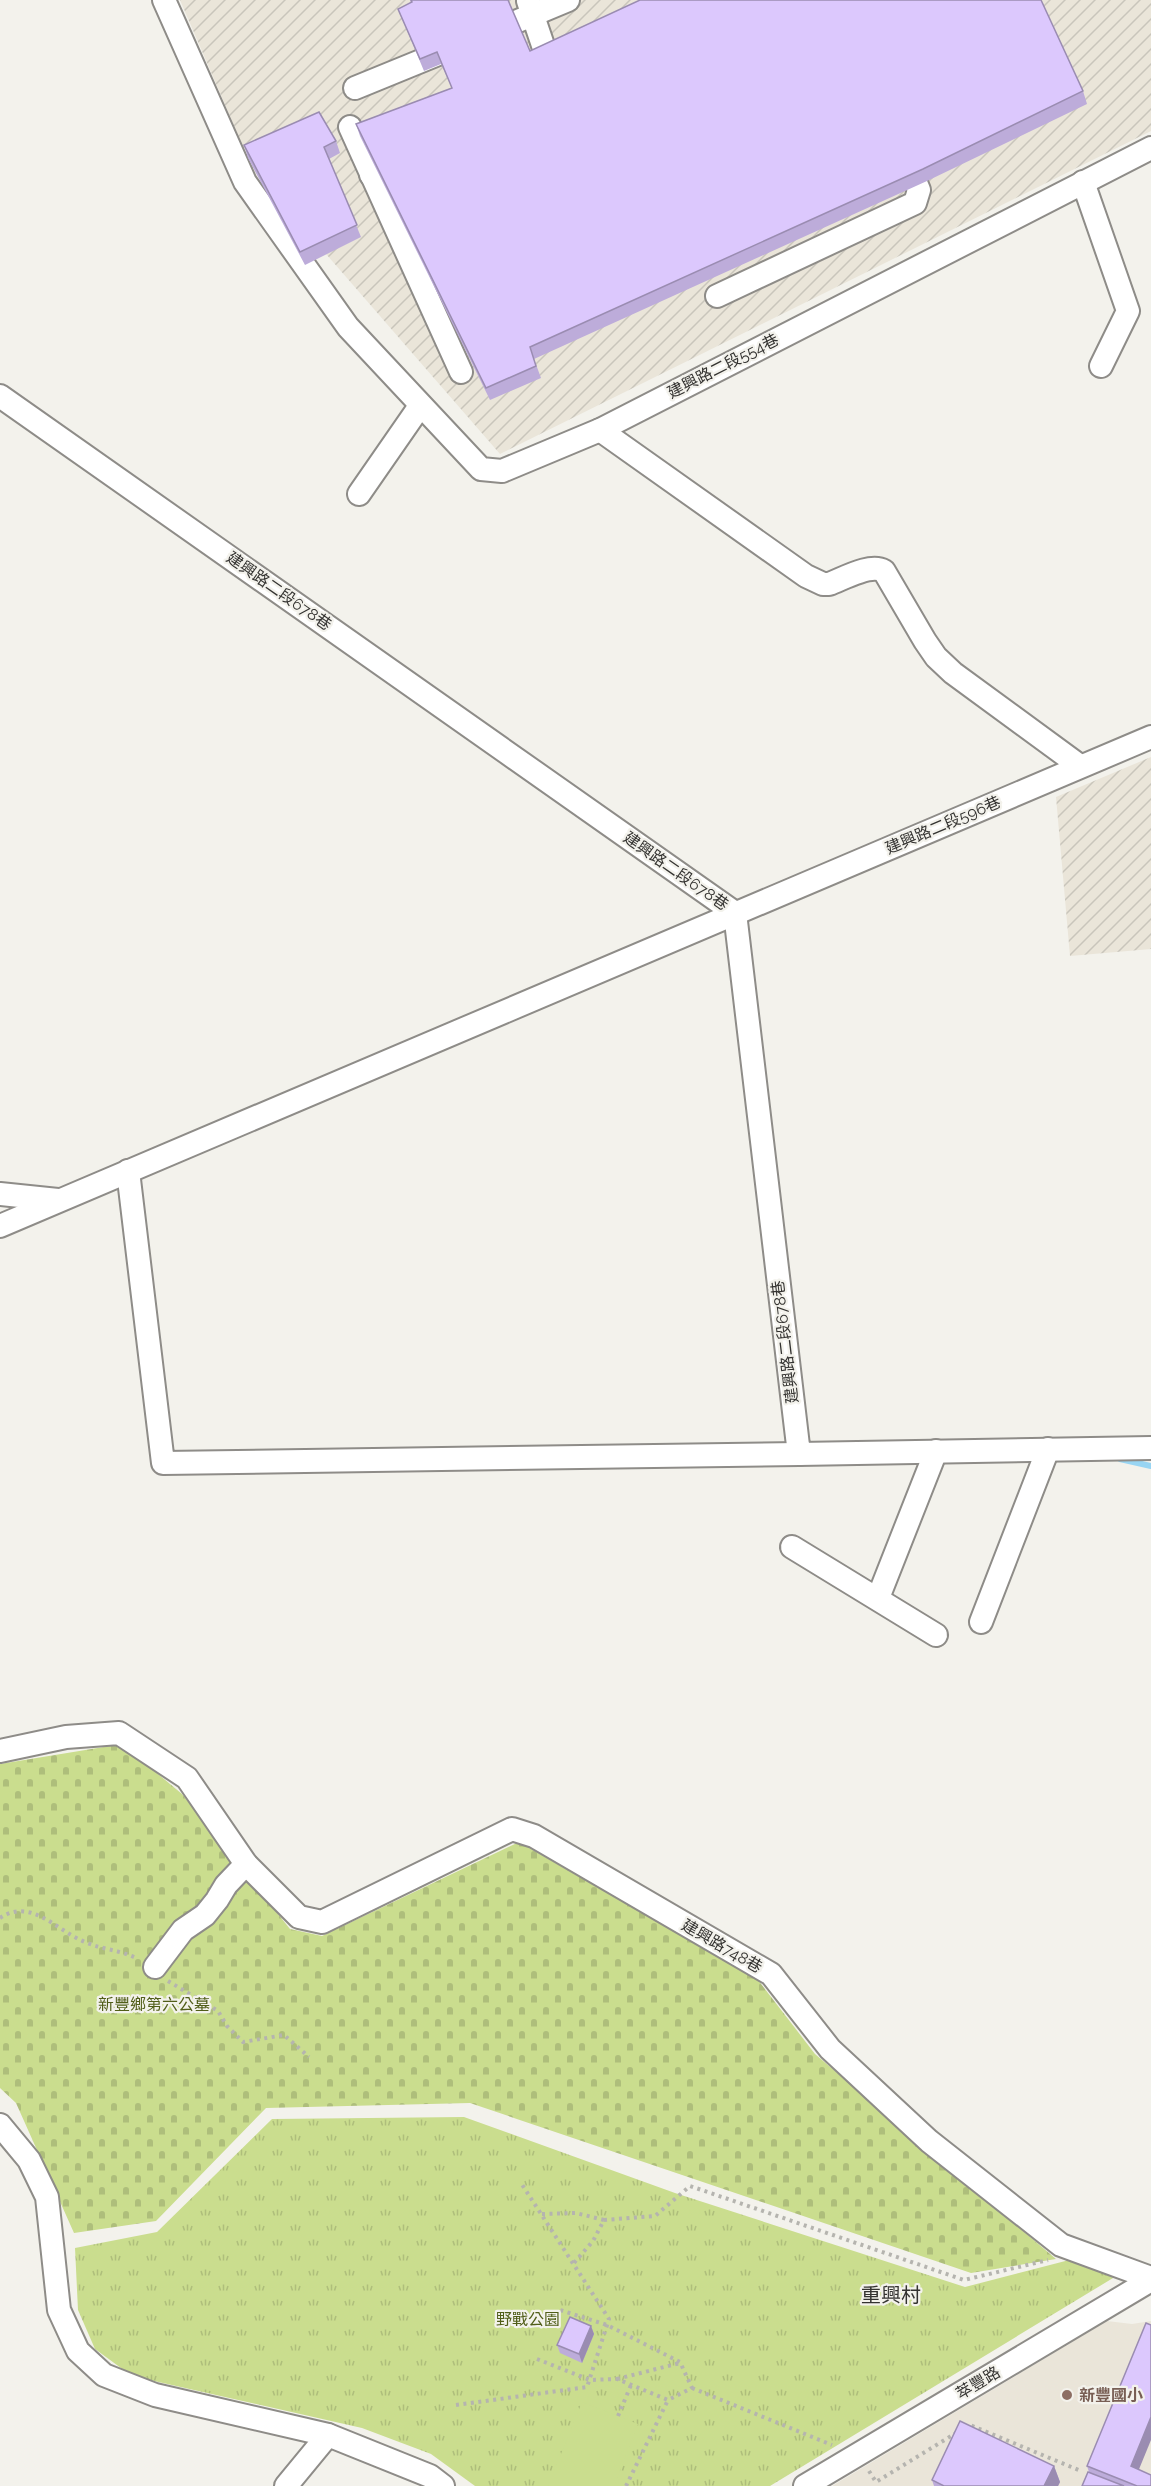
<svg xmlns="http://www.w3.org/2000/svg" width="1151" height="2486" font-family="Raleway,'Noto Sans TC',sans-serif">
	<defs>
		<pattern id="industrial-furrows" width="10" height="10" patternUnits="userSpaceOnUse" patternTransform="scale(1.5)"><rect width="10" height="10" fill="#eae5d9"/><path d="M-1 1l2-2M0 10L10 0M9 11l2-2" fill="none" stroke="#c9c5bb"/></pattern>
		<pattern id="grass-tufts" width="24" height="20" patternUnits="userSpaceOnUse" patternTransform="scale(1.5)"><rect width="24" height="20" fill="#cadd8e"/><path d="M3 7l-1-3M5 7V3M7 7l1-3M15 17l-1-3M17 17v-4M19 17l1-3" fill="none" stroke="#aebe7b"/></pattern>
		<pattern id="cemetery-stones" width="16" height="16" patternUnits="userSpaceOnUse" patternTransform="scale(1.5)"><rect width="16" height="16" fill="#cadd8e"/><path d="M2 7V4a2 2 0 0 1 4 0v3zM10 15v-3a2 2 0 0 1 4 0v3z" fill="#aebe7b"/></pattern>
	</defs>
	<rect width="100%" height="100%" fill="#f3f2ec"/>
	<polygon fill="#eae5d9" points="1107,2321 1132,2324 1151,2321 1151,2486 832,2486"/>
	<g fill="url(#industrial-furrows)">
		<polygon points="180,0 1151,0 1151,131 500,454 253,170"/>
		<polygon points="1151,757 1151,949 1070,956 1056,797"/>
	</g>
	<polygon fill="url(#grass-tufts)" points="464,2117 675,2193 965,2287 1077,2258 1118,2275 770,2486 475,2486 431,2454 362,2428 132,2376 95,2349 78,2310 75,2248 157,2232 272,2119"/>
	<polygon fill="url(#cemetery-stones)" points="122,1744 182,1794 290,1929 322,1936 519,1842 758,1980 815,2054 1056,2259 971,2273 470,2103 266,2108 156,2221 74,2233 16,2103 0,2088 0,1764"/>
	<polygon fill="#cadd8e" points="582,2402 638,2424 614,2486 548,2486"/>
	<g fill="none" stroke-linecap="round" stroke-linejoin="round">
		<polyline stroke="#98d5f3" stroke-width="6" points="1120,1459 1151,1466"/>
		<defs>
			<g id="minor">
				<polyline points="164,0 245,182 348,327 481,469 502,471 600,430 1151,148"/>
				<polyline points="528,1 553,75"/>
				<polyline points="489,33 568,0"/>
				<polyline points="355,88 448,50"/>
				<polyline points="350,127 461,372"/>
				<polyline points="371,175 406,161"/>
				<polyline points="1083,182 1128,311 1101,366"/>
				<polyline points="717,296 915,203 919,190 906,159"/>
				<polyline points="0,396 735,913 799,1454 1151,1448"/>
				<path d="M600,430l206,146 17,8h6c14,-5 41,-21 55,-13l41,70 11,16 17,16 127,93"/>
				<polyline points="359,494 420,406"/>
				<polyline points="128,1171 163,1463 799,1454"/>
				<polyline points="0,1194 58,1200"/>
				<polyline points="0,1226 1151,737"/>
				<polyline points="792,1547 936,1635"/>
				<polyline points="878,1598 936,1451"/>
				<polyline points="981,1622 1048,1449"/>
				<polyline points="0,1751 66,1737 119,1733 187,1778 246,1864 299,1917 322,1922 512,1829 534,1836 771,1974 830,2049 929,2141 1061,2245 1151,2278"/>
				<polyline points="155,1967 183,1930 205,1915 217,1900 226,1885 246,1864"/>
				<polyline points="0,2125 29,2160 47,2197 59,2310 78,2351 104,2375 155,2395 328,2435 430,2476 443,2486"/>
				<polyline points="286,2486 328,2435"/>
				<polyline points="805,2486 1151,2280"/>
			</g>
		</defs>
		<use href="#minor" stroke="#8e8c88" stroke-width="26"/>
		<g stroke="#b5b4af" stroke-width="4" stroke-dasharray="3 4.5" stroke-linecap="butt">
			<path d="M0,1918c31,-21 57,13 85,24 18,8 33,7 53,17"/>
			<polyline points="168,1981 218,2011 227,2026 243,2042 284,2035 309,2057"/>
			<polyline points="542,2214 576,2213 604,2220 593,2241 573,2264"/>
			<polyline points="604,2220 655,2216 690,2186 964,2280 1048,2260"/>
			<polyline points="537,2359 590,2380 617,2379 668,2400 692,2388 680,2362 607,2325 557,2309"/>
			<polyline points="617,2379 680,2363"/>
			<polyline points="692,2388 832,2445"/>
			<polyline points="456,2405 587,2387 609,2319 521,2183"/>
			<polyline points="618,2416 631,2385"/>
			<polyline points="965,2428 970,2425 1081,2471"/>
			<polyline points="869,2471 876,2482 956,2433"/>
			<polyline points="626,2486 668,2400"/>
		</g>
		<use href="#minor" stroke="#fff" stroke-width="22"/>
	</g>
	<g fill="#bdacda">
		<polygon points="410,0 508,0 530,51 1083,91 1087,104 927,181 534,359 541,378 490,400 360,136 356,124 452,88 441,64 424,71 398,9 411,3"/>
		<polygon points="336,141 340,153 329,159 361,237 305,265 248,158 244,145"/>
		<polygon points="591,2326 594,2334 582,2363 560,2353 557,2345"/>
		<polygon points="1054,2466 1060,2482 1058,2486 934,2486 932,2480"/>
		<polygon points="1087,2466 1139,2470 1151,2486 1082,2486 1089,2472"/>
	</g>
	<g fill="#9a8cb1">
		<polygon points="591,2326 594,2334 582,2363 579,2354"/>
		<polygon points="1151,2417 1151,2440 1135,2479 1131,2466"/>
		<polygon points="1054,2466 1060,2482 1058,2486 1044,2486"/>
	</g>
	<g fill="#dcc8fd" stroke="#9a8cb1" stroke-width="1.5">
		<polygon points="411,0 508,0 530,51 640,0 1041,0 1083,91 923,169 530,347 536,366 486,388 356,124 452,88 437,52 420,59 398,9 412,2"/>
		<polygon points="319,112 336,141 324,147 357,225 300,252 244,145"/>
		<polygon points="570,2317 591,2326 579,2354 557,2345"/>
		<polygon points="1146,2323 1151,2325 1151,2417 1131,2466 1151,2475 1151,2486 1137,2486 1087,2466"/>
		<polygon points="960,2421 1054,2466 1044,2486 944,2486 932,2480"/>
		<polygon points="1088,2472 1124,2486 1082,2486"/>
	</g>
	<circle fill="#8d6e63" stroke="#f3f2ec" stroke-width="2" cx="1067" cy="2395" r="6"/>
	<g text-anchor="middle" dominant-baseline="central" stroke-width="4.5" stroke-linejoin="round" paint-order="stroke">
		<g font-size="16" fill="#343331" stroke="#f3f2ec">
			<text transform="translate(723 366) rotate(-27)">建興路二段554巷</text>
			<text transform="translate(279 591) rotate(35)">建興路二段678巷</text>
			<text transform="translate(943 825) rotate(-23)">建興路二段596巷</text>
			<text transform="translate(676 871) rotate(35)">建興路二段678巷</text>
			<text transform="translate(785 1342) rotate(-97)">建興路二段678巷</text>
			<text transform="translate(722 1946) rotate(30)">建興路748巷</text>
			<text transform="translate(978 2383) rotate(-31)">萃豐路</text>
		</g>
		<g font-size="16" fill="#515e19" stroke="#f3f2ec">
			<text x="154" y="2004">新豐鄉第六公墓</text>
			<text x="528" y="2319">野戰公園</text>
		</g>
		<g font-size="16" font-weight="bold" fill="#785e54" stroke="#f3f2ec" text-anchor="start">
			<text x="1079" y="2395">新豐國小</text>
		</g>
		<g font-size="20" fill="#343331" stroke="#f3f2ec">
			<text x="891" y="2295">重興村</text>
		</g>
	</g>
</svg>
